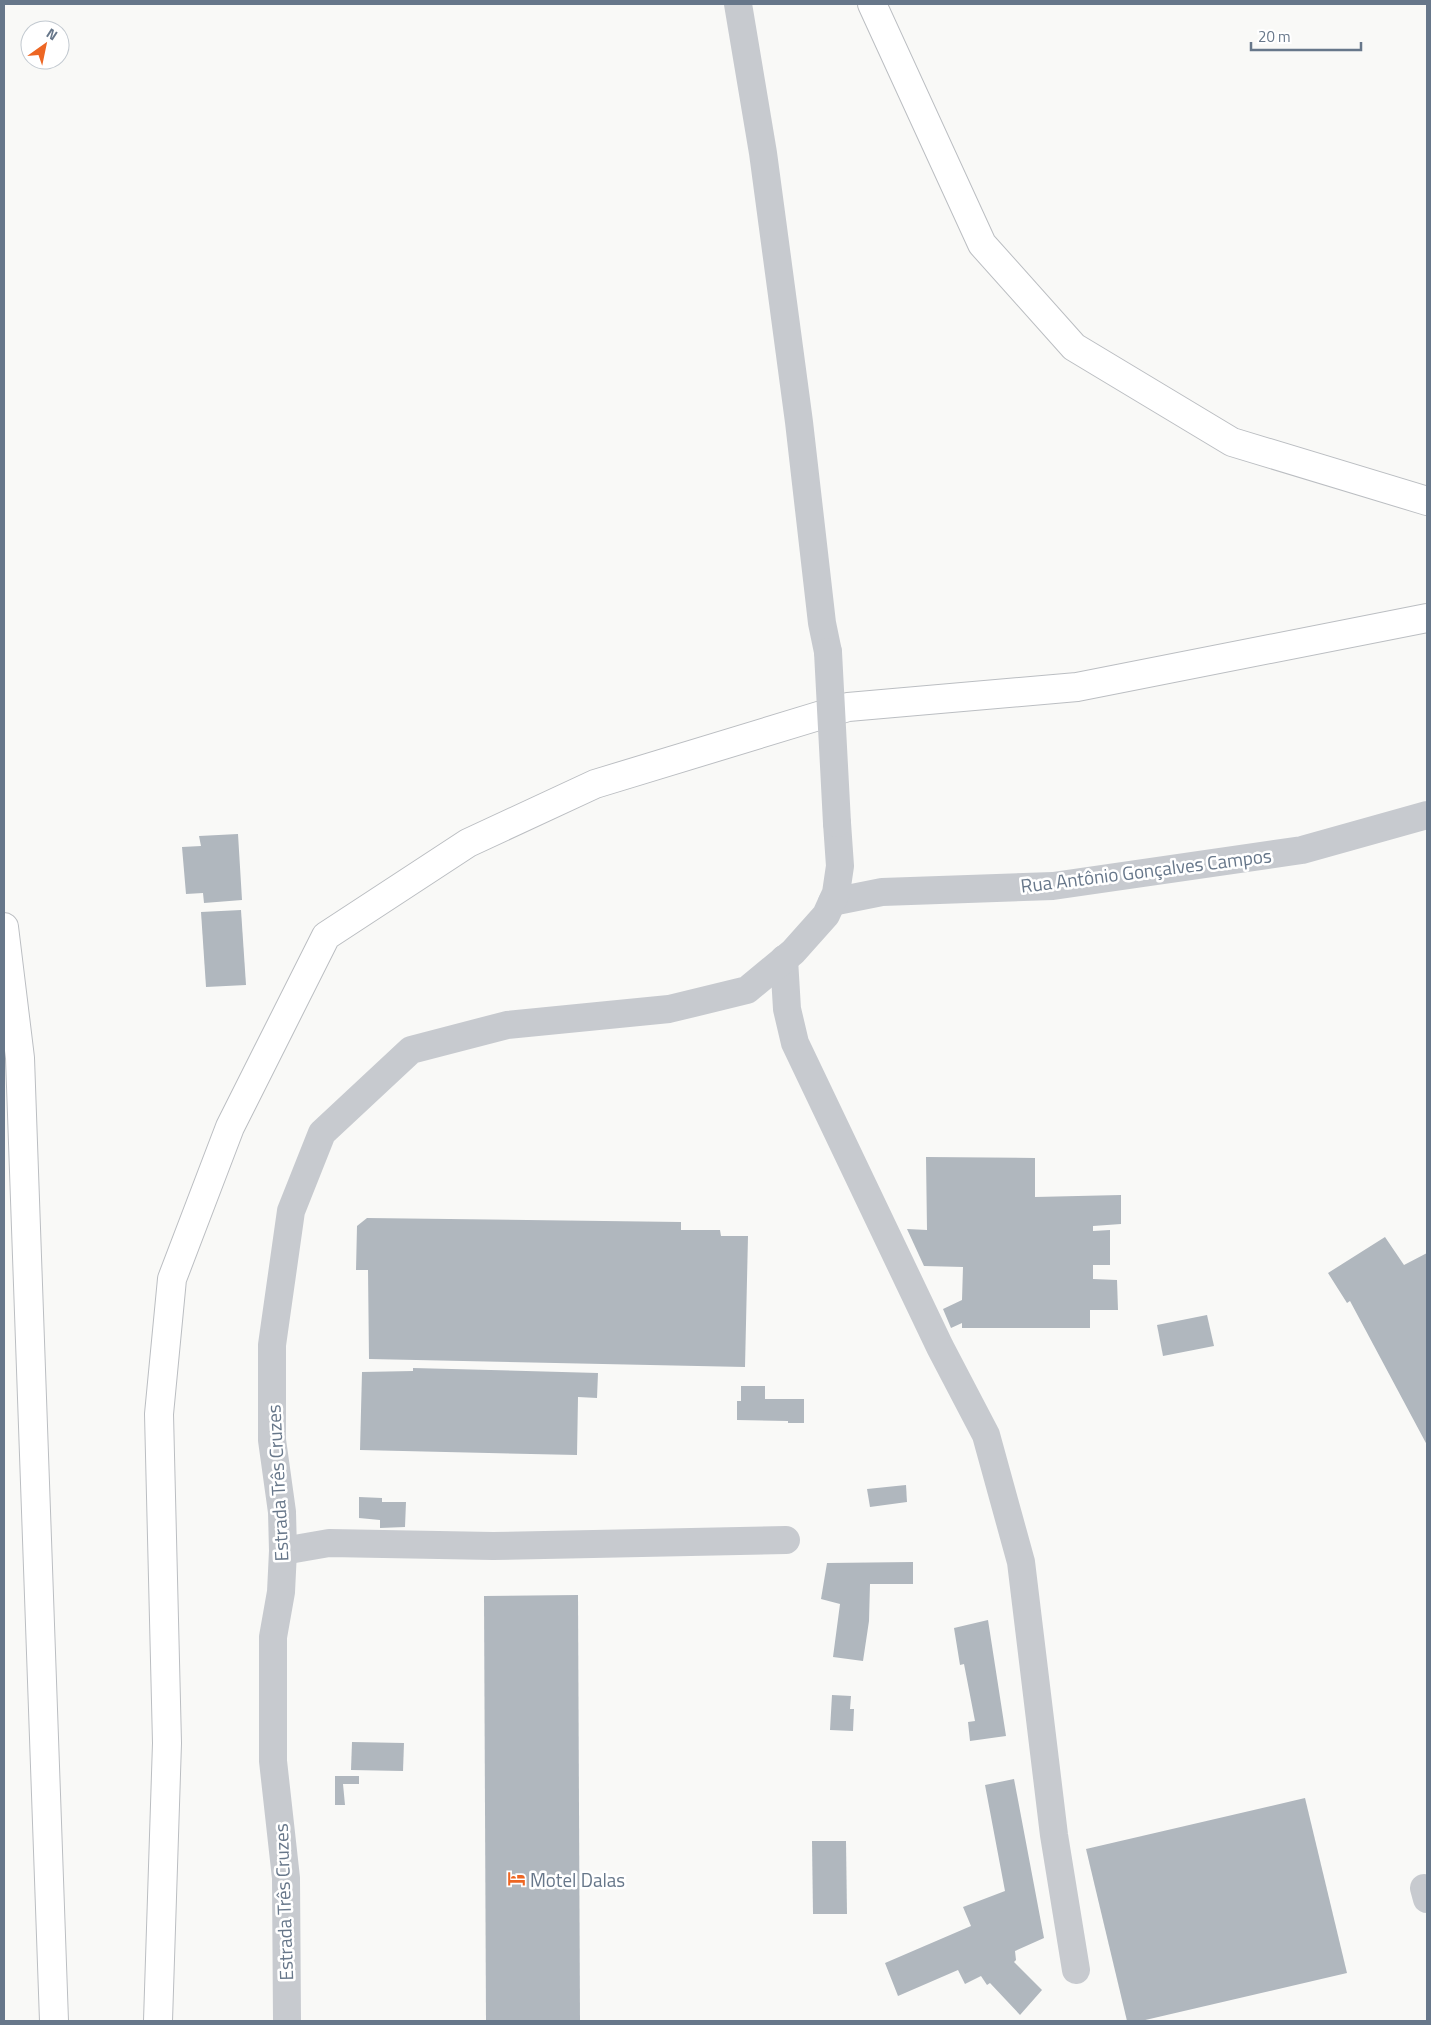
<svg xmlns="http://www.w3.org/2000/svg" width="1431" height="2025" font-family="'Titillium Web',sans-serif">
	<rect width="100%" height="100%" fill="#f9f9f7"/>
	<g fill="#b0b7be">
		<polygon points="238,834 242,900 204,903 203,893 186,894 182,847 201,846 199,836"/>
		<polygon points="241,910 246,985 206,987 201,912"/>
		<polygon points="926,1157 1035,1158 1035,1197 1121,1195 1121,1224 1093,1226 1093,1231 1110,1230 1110,1265 1093,1265 1093,1279 1117,1280 1118,1310 1090,1310 1090,1328 962,1328 962,1323 951,1328 943,1309 962,1300 963,1267 924,1266 907,1229 927,1230"/>
		<polygon points="367,1218 681,1222 681,1230 720,1230 721,1236 748,1236 745,1367 369,1359 368,1270 356,1270 357,1226"/>
		<polygon points="1385,1237 1404,1265 1427,1253 1427,1445 1350,1301 1347,1303 1328,1273"/>
		<polygon points="1207,1315 1214,1346 1163,1356 1157,1325"/>
		<polygon points="413,1368 598,1373 597,1398 578,1397 577,1455 360,1450 362,1372 413,1371"/>
		<polygon points="741,1386 765,1386 765,1399 804,1399 804,1423 788,1423 788,1421 737,1420 737,1401 741,1401"/>
		<polygon points="906,1485 907,1502 870,1507 867,1489"/>
		<polygon points="359,1497 382,1498 382,1502 406,1502 405,1527 380,1528 380,1520 359,1518"/>
		<polygon points="913,1562 913,1584 870,1584 869,1621 863,1661 833,1657 840,1604 821,1599 827,1563"/>
		<polygon points="578,1595 580,2021 486,2021 484,1596"/>
		<polygon points="988,1620 1006,1736 970,1741 968,1722 975,1721 964,1664 960,1665 954,1628"/>
		<polygon points="832,1695 851,1696 850,1709 854,1709 853,1731 830,1730"/>
		<polygon points="352,1742 404,1743 403,1771 351,1770"/>
		<polygon points="335,1776 359,1776 359,1784 343,1784 345,1805 335,1805"/>
		<polygon points="1014,1779 1044,1938 1015,1951 1016,1960 1014,1962 1042,1990 1020,2015 990,1983 987,1985 981,1976 965,1984 958,1970 898,1996 885,1963 971,1926 963,1907 1005,1891 985,1785"/>
		<polygon points="1305,1798 1347,1973 1141,2021 1127,2021 1086,1849"/>
		<polygon points="812,1841 846,1841 847,1914 813,1914"/>
	</g>
	<g fill="none" stroke-linecap="round" stroke-linejoin="round">
		<defs>
			<g id="highway">
				<polyline points="872,4 982,244 1074,347 1232,442 1427,501"/>
				<polyline points="4,927 20,1058 54,2021"/>
				<polyline points="158,2021 167,1743 159,1414 172,1279 230,1127 326,936 468,843 595,784 848,707 1077,687 1427,618"/>
			</g>
		</defs>
		<use href="#highway" stroke="#bbbec2" stroke-width="30"/>
		<g stroke="#c7cacf" stroke-width="28">
			<polyline points="738,4 763,153 799,422 822,623 828,652"/>
			<polyline points="832,902 882,892 1053,886 1302,850 1427,815"/>
			<polyline points="784,959 787,1009 795,1043 940,1347 986,1435 1021,1562 1054,1835 1076,1970"/>
			<polyline points="283,1551 329,1543 493,1546 786,1540"/>
			<polyline points="1424,1888 1427,1899"/>
			<polyline points="287,2021 286,1878 273,1761 273,1637 281,1592 283,1551 282,1512 272,1440 272,1345 291,1211 322,1133 411,1050 507,1025 669,1009 747,990 793,952 826,915 836,893 840,866 837,823"/>
		</g>
		<use href="#highway" stroke="#fff" stroke-width="28"/>
		<polyline stroke="#c7cacf" stroke-width="28" points="828,652 837,823"/>
	</g>
	<defs>
		<symbol id="hotel-bare" viewBox="-9 -9 18 18"><path d="M-6-4.5h1.5V1H6V5H4.5V3h-9V5H-6ZM-4 0a1.8 1.8 0 1 1 3.6 0ZM.5 0V-2.5h3Q6-2.5 6 0Z" fill="#ed6623" stroke="#fff" stroke-width="2.5" paint-order="stroke"/></symbol>
	</defs>
	<g fill-rule="evenodd">
		<use href="#hotel-bare" x="504" y="1866" width="25" height="25"/>
	</g>
	<g text-anchor="middle" dominant-baseline="central" stroke-width="5" stroke-linejoin="round" paint-order="stroke">
		<g font-size="19" fill="#67778a" stroke="#fff">
			<text transform="translate(1146 870) rotate(-7)">Rua Antônio Gonçalves Campos</text>
			<text transform="translate(277 1483) rotate(-93)">Estrada Três Cruzes</text>
			<text transform="translate(283 1902) rotate(-92)">Estrada Três Cruzes</text>
		</g>
		<g font-size="19" fill="#67778a" stroke="#fff" text-anchor="start">
			<text x="530" y="1879">Motel Dalas</text>
		</g>
	</g>
	<rect width="1431" height="2025" fill="none" stroke="#67778a" stroke-width="10"/>
	<g transform="translate(45 45) rotate(33)"><circle r="24" fill="#ffffff" stroke="#c2c9d0"/>
	<path d="M0-4L9 19L0 12L-9 19Z" fill="#ed6623"/>
	<text y="-8" font-size="14" font-weight="bold" text-anchor="middle" fill="#67778a">N</text>
	</g>
	<path d="M1251 42v8h110v-8" fill="none" stroke="#67778a" stroke-width="2.5"/>
	<text x="1258" y="42" font-size="15" fill="#67778a" stroke="#ffffff" stroke-width="4" paint-order="stroke">20 m</text>
</svg>
